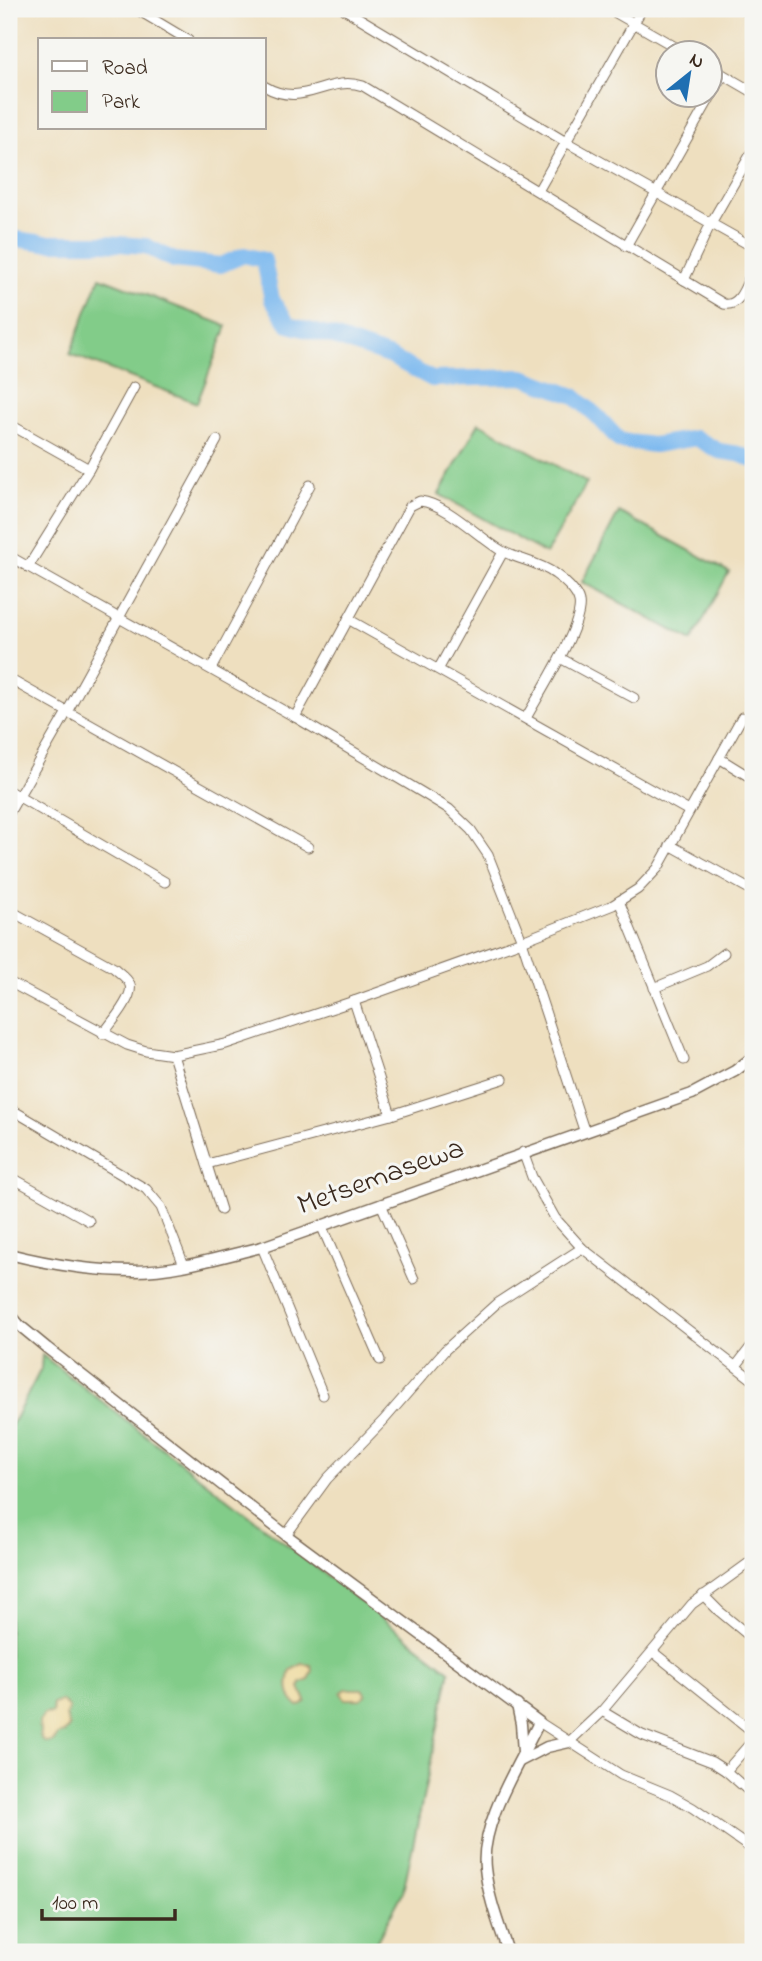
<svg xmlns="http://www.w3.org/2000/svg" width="762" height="1961" font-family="'Indie Flower',sans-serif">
	<rect width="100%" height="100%" fill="#f6f6f2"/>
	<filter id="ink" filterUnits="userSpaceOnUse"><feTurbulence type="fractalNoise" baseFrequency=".0143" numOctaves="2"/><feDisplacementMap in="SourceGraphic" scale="14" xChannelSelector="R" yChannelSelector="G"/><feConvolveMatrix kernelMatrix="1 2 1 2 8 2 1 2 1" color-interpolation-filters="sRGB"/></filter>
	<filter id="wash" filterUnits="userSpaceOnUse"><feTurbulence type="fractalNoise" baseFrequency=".00686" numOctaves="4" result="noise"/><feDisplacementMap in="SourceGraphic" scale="28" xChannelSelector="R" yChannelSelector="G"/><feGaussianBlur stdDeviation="1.57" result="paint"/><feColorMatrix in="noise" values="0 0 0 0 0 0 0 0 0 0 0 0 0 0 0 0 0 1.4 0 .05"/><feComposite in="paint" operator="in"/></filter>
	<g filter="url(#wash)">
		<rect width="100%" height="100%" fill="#eedfbf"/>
		<g fill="#82cc89" stroke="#5e7b54" stroke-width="2">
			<polygon points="100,277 227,326 197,403 70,354"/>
			<polygon points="479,423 587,483 546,554 439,494"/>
			<polygon points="619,512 729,572 692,641 582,582"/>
			<polygon points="42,1355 450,1671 403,1892 371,1952 9,1952 9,1430 41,1369"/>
		</g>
		<g fill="#eeda9e" stroke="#94825e" stroke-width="2">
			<path d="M302,1664l9,1 2,5 -4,10 -8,3 -1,5 6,13 -3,4 -5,1c-12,-10 -11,-22 -7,-36z"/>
			<polygon points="346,1689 362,1689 366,1695 361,1699 345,1699 341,1693"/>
			<polygon points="62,1701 69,1708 66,1716 69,1727 64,1733 58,1735 53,1742 46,1743 41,1739 39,1722 44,1714 52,1713 53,1704"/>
		</g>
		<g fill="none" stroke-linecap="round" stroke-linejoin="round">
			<polyline stroke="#7db9ef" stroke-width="16" points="9,238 44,243 106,243 146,246 174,260 221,265 244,255 264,260 272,300 289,325 331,336 391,357 432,379 523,377 574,396 597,416 620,441 654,445 696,438 719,451 739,454 753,460"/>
		</g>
	</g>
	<g filter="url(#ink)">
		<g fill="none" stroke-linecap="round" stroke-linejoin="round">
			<defs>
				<g id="minor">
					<polyline points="136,9 188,40"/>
					<polyline points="344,9 566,142 753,247"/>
					<polyline points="609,9 684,52"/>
					<polyline points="742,9 753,15"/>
					<polyline points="710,67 753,92"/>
					<path d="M264,86c40,24 63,-12 99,0l361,218c17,3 22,-21 29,-34"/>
					<polyline points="538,191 642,9"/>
					<polyline points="626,246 723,75"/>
					<polyline points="684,280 711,223 753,150"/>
					<polyline points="9,424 89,469"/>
					<polyline points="9,556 295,717 423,793 449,809 471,830 488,855 522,941 584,1130"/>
					<polyline points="28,567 89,469 134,387"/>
					<polyline points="348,619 689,811"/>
					<polyline points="560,658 634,698"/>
					<polyline points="439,668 503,552"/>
					<polyline points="211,669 310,485"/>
					<polyline points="9,679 308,847"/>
					<path d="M295,717l115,-211 10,-5c27,3 58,36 82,50 17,9 37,11 53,23 9,6 22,18 24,28 5,22 -41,94 -53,116"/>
					<polyline points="719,758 753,779"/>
					<polyline points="9,791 165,882"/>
					<polyline points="9,813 67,712 217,440"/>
					<polyline points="670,845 753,891"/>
					<polyline points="619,901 684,1060"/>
					<path d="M9,910l105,58c5,5 14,10 16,17 4,12 -19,38 -27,49"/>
					<polyline points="9,982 127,1045 146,1051 173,1055 226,1044 354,1001 522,941 613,905 638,889 658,868 742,717"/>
					<polyline points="654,988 707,966 724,953"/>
					<polyline points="354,1001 391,1115"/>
					<polyline points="173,1055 221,1210"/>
					<polyline points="9,1108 146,1189 161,1207 184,1265"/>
					<polyline points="523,1152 532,1177 555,1218 582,1248 753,1380"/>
					<polyline points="207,1164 391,1115 503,1079"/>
					<polyline points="9,1176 89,1221"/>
					<polyline points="381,1204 414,1279"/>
					<polyline points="321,1225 380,1360"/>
					<polyline points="262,1247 323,1395"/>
					<polyline points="736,1366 753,1344"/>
					<polyline points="286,1535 327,1479 383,1421 445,1350 497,1303 582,1248"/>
					<polyline points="703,1595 719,1611 753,1639"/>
					<polyline points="653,1652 753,1732"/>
					<polyline points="602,1711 642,1735 712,1762 726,1771 753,1795"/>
					<polyline points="539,1722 621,1775 670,1795 693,1808 753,1850"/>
					<polyline points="569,1742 602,1711 692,1604 753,1560"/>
					<polyline points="726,1771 753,1740"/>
				</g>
				<g id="tertiary">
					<path d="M9,1254c40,10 82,17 124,17 44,0 87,-14 129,-24l430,-153 43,-23 18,-14"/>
					<path d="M9,1313l10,12 28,23 239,187 253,187c-19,41 -59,100 -54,146 3,29 14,57 23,84"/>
					<polyline points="517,1705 521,1724 523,1752"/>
					<polyline points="520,1761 547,1747 569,1742"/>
				</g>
			</defs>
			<use href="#minor" stroke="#7a6956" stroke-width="11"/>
			<use href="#tertiary" stroke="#7a6956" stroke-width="13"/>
			<use href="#minor" stroke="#fff" stroke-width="9"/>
			<use href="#tertiary" stroke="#fff" stroke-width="10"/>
		</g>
	</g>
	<g text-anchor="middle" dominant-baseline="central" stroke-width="6" stroke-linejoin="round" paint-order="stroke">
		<g font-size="30" fill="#3b2a1e" stroke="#f6f6f2">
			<text transform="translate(381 1178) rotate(-20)">Metsemasewa</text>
		</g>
	</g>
	<rect width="762" height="1961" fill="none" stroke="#f6f6f2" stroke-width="35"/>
	<rect x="38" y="38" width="228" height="91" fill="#f6f6f2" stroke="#aba49d" stroke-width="2"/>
	<rect x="52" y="61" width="35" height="10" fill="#ffffff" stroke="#aba49d" stroke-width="2"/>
	<text x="102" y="74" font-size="21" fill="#3b2a1e">Road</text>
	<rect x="52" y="91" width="35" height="21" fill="#82cc89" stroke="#aba49d" stroke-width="2"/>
	<text x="102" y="108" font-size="21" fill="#3b2a1e">Park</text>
	<g transform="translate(689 74) rotate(30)"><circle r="33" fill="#f6f6f2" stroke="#aba49d" stroke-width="2"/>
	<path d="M0-5L12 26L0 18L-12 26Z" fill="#1f6fb2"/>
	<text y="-10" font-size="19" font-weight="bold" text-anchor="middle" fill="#3b2a1e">N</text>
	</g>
	<path d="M42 1909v10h133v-10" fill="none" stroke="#3b2a1e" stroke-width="3.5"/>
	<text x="52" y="1909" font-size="21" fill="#3b2a1e" stroke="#f6f6f2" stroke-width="5" paint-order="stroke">100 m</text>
</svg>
